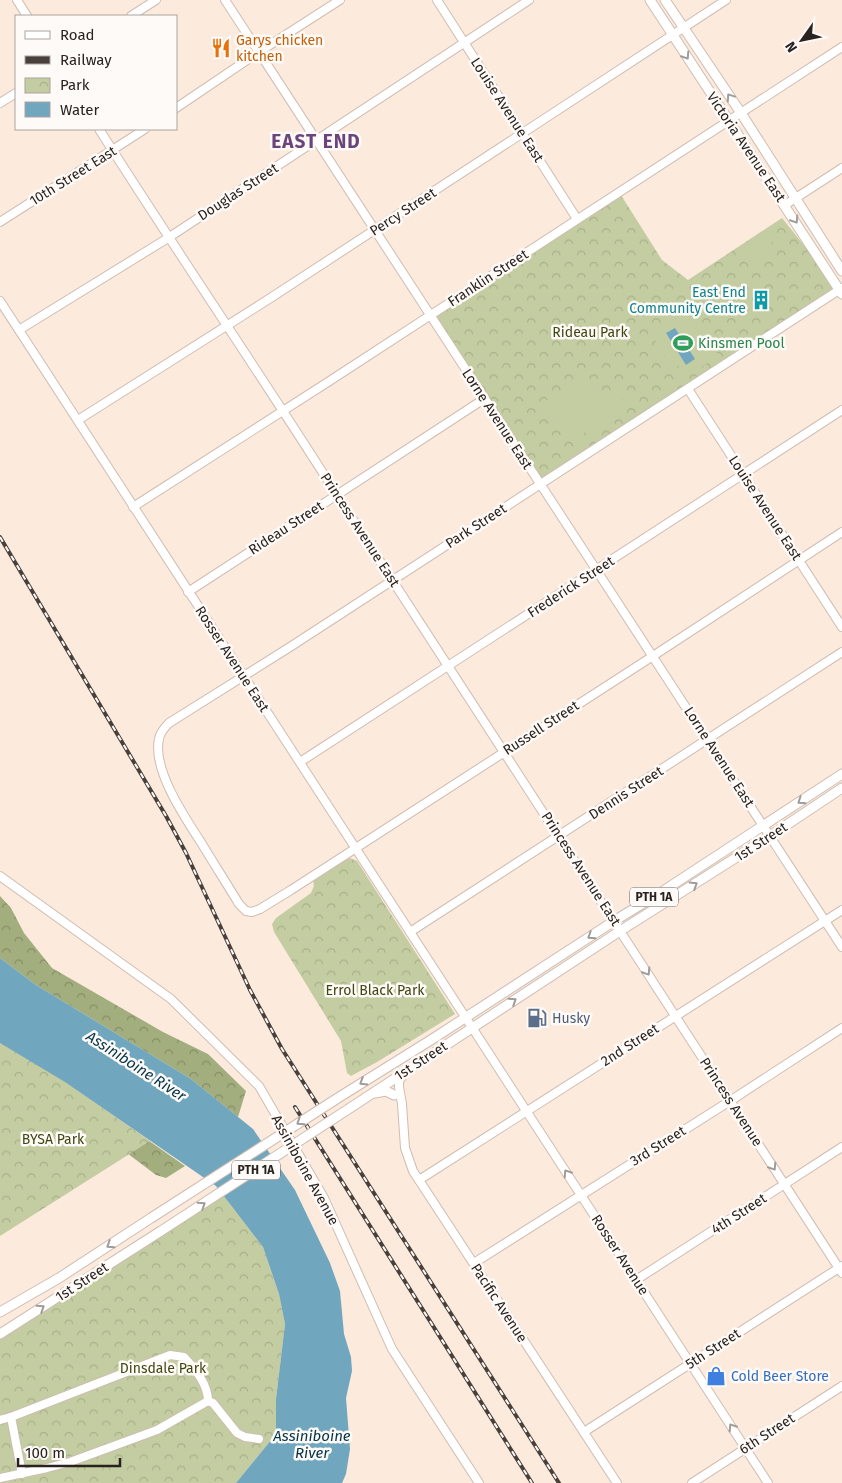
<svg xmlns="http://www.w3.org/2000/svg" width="842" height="1483" font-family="'Fira Sans',sans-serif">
	<defs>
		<pattern id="forest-crowns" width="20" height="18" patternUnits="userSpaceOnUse" patternTransform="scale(1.25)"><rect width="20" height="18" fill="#a3ae7e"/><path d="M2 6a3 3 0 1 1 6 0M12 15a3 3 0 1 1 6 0" fill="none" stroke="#858d67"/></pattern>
		<pattern id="park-crowns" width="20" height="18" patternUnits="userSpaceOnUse" patternTransform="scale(1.25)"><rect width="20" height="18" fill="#c3cda1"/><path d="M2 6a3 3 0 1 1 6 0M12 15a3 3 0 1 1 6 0" fill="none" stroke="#a8b08a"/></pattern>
	</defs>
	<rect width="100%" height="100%" fill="#fceadd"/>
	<g fill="url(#forest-crowns)">
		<polygon points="0,896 11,908 24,933 52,968 163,1032 208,1054 246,1091 238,1117 191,1079 36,985 0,958"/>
		<polygon points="0,1043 65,1082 185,1166 166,1178 156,1175 115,1144"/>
	</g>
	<g fill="url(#park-crowns)">
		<polygon points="619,192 662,260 688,280 782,218 840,290 540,484 430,315"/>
		<polygon points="350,858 357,861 455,1014 377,1062 351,1076 347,1073 341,1041 274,932 272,924 276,918 311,893 314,886 313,880 346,860"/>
		<polygon points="0,1043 65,1082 150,1141 0,1236"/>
		<polygon points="222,1194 263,1247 279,1294 285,1324 276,1399 276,1434 236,1483 0,1483 0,1337"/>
	</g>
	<g fill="#c3cda1">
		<polygon points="771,227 778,238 765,247 768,252 752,262 741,246"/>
		<polygon points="689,310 719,356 687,376 680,365 673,369 651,334"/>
		<path d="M582,377l14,21c5,0 20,-5 23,-2 3,1 4,5 6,7l-1,4 -54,35 -26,-40z"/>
	</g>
	<g fill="#71a6bf">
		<polygon points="675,328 695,359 686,365 666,333"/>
		<polygon points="0,958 36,985 191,1079 253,1129 295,1190 330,1263 340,1291 344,1334 351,1357 352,1371 346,1398 350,1449 346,1474 342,1483 236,1483 276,1434 276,1399 285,1324 279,1294 263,1247 216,1186 65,1082 0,1043"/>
	</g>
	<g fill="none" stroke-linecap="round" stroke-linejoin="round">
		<defs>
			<g id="minor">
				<polyline points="17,0 27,16"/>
				<polyline points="225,0 842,947"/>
				<polyline points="437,0 577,219"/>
				<polyline points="131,16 156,0"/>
				<polyline points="0,103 16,93"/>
				<polyline points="176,108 259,52 340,0"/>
				<path d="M99,129c78,123 160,243 238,366l505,778"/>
				<polyline points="785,205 842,168"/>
				<polyline points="0,222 145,129"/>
				<path d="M842,288l-552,359 -121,76c-4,4 -9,9 -10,16 -7,31 27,80 43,105 12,20 25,40 37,60l7,7 6,1 8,-3 31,-19 362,-234 189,-124"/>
				<polyline points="0,301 768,1483"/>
				<polyline points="19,330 168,238 529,0"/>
				<polyline points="688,389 842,627"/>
				<polyline points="78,420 272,297 726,0"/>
				<polyline points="133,507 328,382 842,47"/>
				<polyline points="188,592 484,399"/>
				<polyline points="300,762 842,410"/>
				<polyline points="0,876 171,999 259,1086 324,1198 392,1349 479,1483"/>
				<polyline points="410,932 842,652"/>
				<polyline points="404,1074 399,1081 399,1087 402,1104 405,1148 413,1171 617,1483"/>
				<polyline points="419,1180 842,910"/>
				<polyline points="474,1263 730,1101 842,1028"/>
				<polyline points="636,1280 842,1147"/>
				<polyline points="208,1401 213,1403 237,1433 245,1437 259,1439"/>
				<polyline points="11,1417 22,1474"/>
				<path d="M0,1420l11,-3 159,-62 14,2c11,12 24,27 24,44l-51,29 -87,32 -23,6 -47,10"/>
				<polyline points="584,1432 842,1266"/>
				<polyline points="692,1483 842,1386"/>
			</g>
			<g id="major">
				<polyline points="650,0 842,294"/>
				<polyline points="665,0 741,113 842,271"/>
				<polyline points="375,1093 386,1091 394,1095"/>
				<polyline points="341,1096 434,1038 614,921 660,893 842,774"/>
				<polyline points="350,1108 620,931 770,836 842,788"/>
				<polyline points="0,1312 59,1278 151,1218"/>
				<polyline points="0,1334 161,1231"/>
			</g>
		</defs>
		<use href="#minor" stroke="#cfbdb1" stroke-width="10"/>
		<use href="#major" stroke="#cfbdb1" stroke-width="11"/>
		<use href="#minor" stroke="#fff" stroke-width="8"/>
		<use href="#major" stroke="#fff" stroke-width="9"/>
		<defs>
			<g id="rail">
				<polyline points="0,537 166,816 186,853 250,990 282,1049 559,1483"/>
				<polyline points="295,1107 532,1483"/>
			</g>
		</defs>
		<use href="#rail" stroke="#49403b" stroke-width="4"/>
		<use href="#rail" stroke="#fefaf7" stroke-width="2" stroke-dasharray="5.5" stroke-linecap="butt"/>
		<defs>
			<g id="major-bridge">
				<polyline points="151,1218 341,1096"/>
				<polyline points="161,1231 350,1108"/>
			</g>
		</defs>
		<use href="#major-bridge" stroke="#cfbdb1" stroke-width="11" stroke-linecap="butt"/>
		<use href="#major-bridge" stroke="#fff" stroke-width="9"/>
	</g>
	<defs><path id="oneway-chevron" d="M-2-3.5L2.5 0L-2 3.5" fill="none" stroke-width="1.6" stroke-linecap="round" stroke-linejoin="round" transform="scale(1.25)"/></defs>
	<g stroke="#9f9c9a">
		<use href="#oneway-chevron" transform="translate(686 56) rotate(57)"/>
		<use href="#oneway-chevron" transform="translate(730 97) rotate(-124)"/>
		<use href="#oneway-chevron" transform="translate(795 220) rotate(57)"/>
		<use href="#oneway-chevron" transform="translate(801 801) rotate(146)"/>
		<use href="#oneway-chevron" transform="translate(694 885) rotate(-32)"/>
		<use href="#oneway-chevron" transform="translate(591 936) rotate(147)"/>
		<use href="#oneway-chevron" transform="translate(647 972) rotate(57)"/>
		<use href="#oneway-chevron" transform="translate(513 1001) rotate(-33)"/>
		<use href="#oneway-chevron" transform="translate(363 1082) rotate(148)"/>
		<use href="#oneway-chevron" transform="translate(300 1122) rotate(147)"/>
		<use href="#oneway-chevron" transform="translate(773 1167) rotate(57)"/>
		<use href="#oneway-chevron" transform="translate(567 1173) rotate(-123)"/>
		<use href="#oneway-chevron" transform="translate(202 1205) rotate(-33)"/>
		<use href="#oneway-chevron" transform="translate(110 1245) rotate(147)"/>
		<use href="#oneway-chevron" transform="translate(41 1308) rotate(-33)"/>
		<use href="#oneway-chevron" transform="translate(732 1427) rotate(-123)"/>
	</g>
	<defs>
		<symbol id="restaurant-bare" viewBox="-9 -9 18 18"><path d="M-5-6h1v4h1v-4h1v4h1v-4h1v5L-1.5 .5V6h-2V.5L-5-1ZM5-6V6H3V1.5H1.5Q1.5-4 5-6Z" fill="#e8710a" stroke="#fefaf7" stroke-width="2.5" paint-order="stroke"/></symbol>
		<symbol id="building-bare" viewBox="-9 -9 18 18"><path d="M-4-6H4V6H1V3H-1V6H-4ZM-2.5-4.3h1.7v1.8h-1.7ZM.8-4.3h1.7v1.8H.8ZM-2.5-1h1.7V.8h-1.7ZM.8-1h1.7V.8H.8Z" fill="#0f9aa8" stroke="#fefaf7" stroke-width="2.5" paint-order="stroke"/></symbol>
		<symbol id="stadium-bare" viewBox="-9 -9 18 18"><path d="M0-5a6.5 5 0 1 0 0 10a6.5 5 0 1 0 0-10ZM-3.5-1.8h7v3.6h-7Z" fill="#2e9e5b" stroke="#fefaf7" stroke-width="2.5" paint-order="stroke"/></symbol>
		<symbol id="fuel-bare" viewBox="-9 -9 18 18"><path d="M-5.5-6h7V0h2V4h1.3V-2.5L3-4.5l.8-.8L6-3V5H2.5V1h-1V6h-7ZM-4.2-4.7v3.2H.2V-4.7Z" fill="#5c6f8a" stroke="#fefaf7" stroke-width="2.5" paint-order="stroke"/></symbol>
		<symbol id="shop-bare" viewBox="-9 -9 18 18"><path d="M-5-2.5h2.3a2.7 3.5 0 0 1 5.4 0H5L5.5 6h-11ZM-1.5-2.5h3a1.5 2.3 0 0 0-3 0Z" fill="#3f7fe0" stroke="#fefaf7" stroke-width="2.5" paint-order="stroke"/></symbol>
	</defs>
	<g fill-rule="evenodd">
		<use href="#restaurant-bare" x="207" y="34" width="28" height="28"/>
		<use href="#building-bare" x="747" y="286" width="28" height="28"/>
		<use href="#stadium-bare" x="669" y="329" width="28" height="28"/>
		<use href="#fuel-bare" x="523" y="1004" width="28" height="28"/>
		<use href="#shop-bare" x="702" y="1362" width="28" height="28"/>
	</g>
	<g text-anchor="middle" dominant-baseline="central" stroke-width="5" stroke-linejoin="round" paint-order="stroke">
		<g fill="#fefaf7" stroke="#69635f" stroke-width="1">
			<rect x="630" y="887.5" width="48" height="19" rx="4"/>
			<rect x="232" y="1160.5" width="48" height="19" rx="4"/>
		</g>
		<g font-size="12" font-weight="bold" fill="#29221e">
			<text x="654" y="897">PTH 1A</text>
			<text x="256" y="1170">PTH 1A</text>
		</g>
		<g font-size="14" fill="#c56008" stroke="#fefaf7" text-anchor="start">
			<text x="236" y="40">Garys chicken<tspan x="236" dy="16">kitchen</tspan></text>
		</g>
		<g font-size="14" fill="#29221e" stroke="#fefaf7">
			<text transform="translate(507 110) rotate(57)">Louise Avenue East</text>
			<text transform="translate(746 147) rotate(56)">Victoria Avenue East</text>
			<text transform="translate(73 176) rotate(-32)">10th Street East</text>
			<text transform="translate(238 192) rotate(-33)">Douglas Street</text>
			<text transform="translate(403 212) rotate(-33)">Percy Street</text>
			<text transform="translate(488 278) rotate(-33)">Franklin Street</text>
			<text transform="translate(497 419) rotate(57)">Lorne Avenue East</text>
			<text transform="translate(765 508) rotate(57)">Louise Avenue East</text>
			<text transform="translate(476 526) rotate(-33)">Park Street</text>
			<text transform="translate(286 528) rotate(-33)">Rideau Street</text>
			<text transform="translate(360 530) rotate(57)">Princess Avenue East</text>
			<text transform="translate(571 587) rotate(-33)">Frederick Street</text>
			<text transform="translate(232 659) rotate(57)">Rosser Avenue East</text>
			<text transform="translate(541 728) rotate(-33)">Russell Street</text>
			<text transform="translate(719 757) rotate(57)">Lorne Avenue East</text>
			<text transform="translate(626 793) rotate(-33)">Dennis Street</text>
			<text transform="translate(761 842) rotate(-33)">1st Street</text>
			<text transform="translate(581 869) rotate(57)">Princess Avenue East</text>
			<text transform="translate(630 1045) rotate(-33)">2nd Street</text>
			<text transform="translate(421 1061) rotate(-33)">1st Street</text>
			<text transform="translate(731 1102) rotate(57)">Princess Avenue</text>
			<text transform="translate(658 1146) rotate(-32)">3rd Street</text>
			<text transform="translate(305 1170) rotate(61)">Assiniboine Avenue</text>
			<text transform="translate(739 1214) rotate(-33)">4th Street</text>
			<text transform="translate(620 1255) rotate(57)">Rosser Avenue</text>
			<text transform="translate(82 1282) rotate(-33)">1st Street</text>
			<text transform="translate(499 1303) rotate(57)">Pacific Avenue</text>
			<text transform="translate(713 1349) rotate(-33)">5th Street</text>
			<text transform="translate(767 1434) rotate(-33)">6th Street</text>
		</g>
		<g font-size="14" fill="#0d838f" stroke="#fefaf7" text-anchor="end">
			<text x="746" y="292">East End<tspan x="746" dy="16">Community Centre</tspan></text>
		</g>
		<g font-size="14" fill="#3e470f" stroke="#fefaf7">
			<text x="590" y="332">Rideau Park</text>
			<text x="375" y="990">Errol Black Park</text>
			<text x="53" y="1139">BYSA Park</text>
			<text x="163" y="1368">Dinsdale Park</text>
		</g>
		<g font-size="14" fill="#27864d" stroke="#fefaf7" text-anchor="start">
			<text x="698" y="343">Kinsmen Pool</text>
		</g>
		<g font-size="14" fill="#4e5e75" stroke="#fefaf7" text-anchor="start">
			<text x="552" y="1018">Husky</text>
		</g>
		<g font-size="14" fill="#366cbe" stroke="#fefaf7" text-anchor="start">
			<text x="731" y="1376">Cold Beer Store</text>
		</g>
		<g font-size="15" font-style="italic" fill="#033547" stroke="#fefaf7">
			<text transform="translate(136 1066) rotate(33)">Assiniboine River</text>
			<text x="312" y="1436">Assiniboine<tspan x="312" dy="17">River</tspan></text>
		</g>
		<g font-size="19" font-weight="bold" letter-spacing="1" fill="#6c447c" stroke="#fefaf7">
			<text x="316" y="141">EAST END</text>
		</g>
	</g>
	<rect x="15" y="15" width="162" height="115" fill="#fefaf7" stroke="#a9a4a0"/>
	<rect x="25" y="31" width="25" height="8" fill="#ffffff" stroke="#a9a4a0"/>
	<text x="60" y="40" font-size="15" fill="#29221e">Road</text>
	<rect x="25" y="56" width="25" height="8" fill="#49403b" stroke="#a9a4a0"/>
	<text x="60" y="65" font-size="15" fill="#29221e">Railway</text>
	<rect x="25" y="78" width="25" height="15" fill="url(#park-crowns)" stroke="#a9a4a0"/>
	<text x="60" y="90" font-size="15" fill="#29221e">Park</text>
	<rect x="25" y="102" width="25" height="15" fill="#71a6bf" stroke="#a9a4a0"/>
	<text x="60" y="115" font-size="15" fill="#29221e">Water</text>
	<g transform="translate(802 40) rotate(237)" stroke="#fefaf7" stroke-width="4" paint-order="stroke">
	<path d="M0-4L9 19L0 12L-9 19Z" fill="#29221e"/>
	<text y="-8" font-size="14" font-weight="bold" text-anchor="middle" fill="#29221e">N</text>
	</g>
	<path d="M18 1458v8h102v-8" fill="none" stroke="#29221e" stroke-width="2.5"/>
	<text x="25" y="1458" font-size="15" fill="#29221e" stroke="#fefaf7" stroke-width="4" paint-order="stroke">100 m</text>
</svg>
